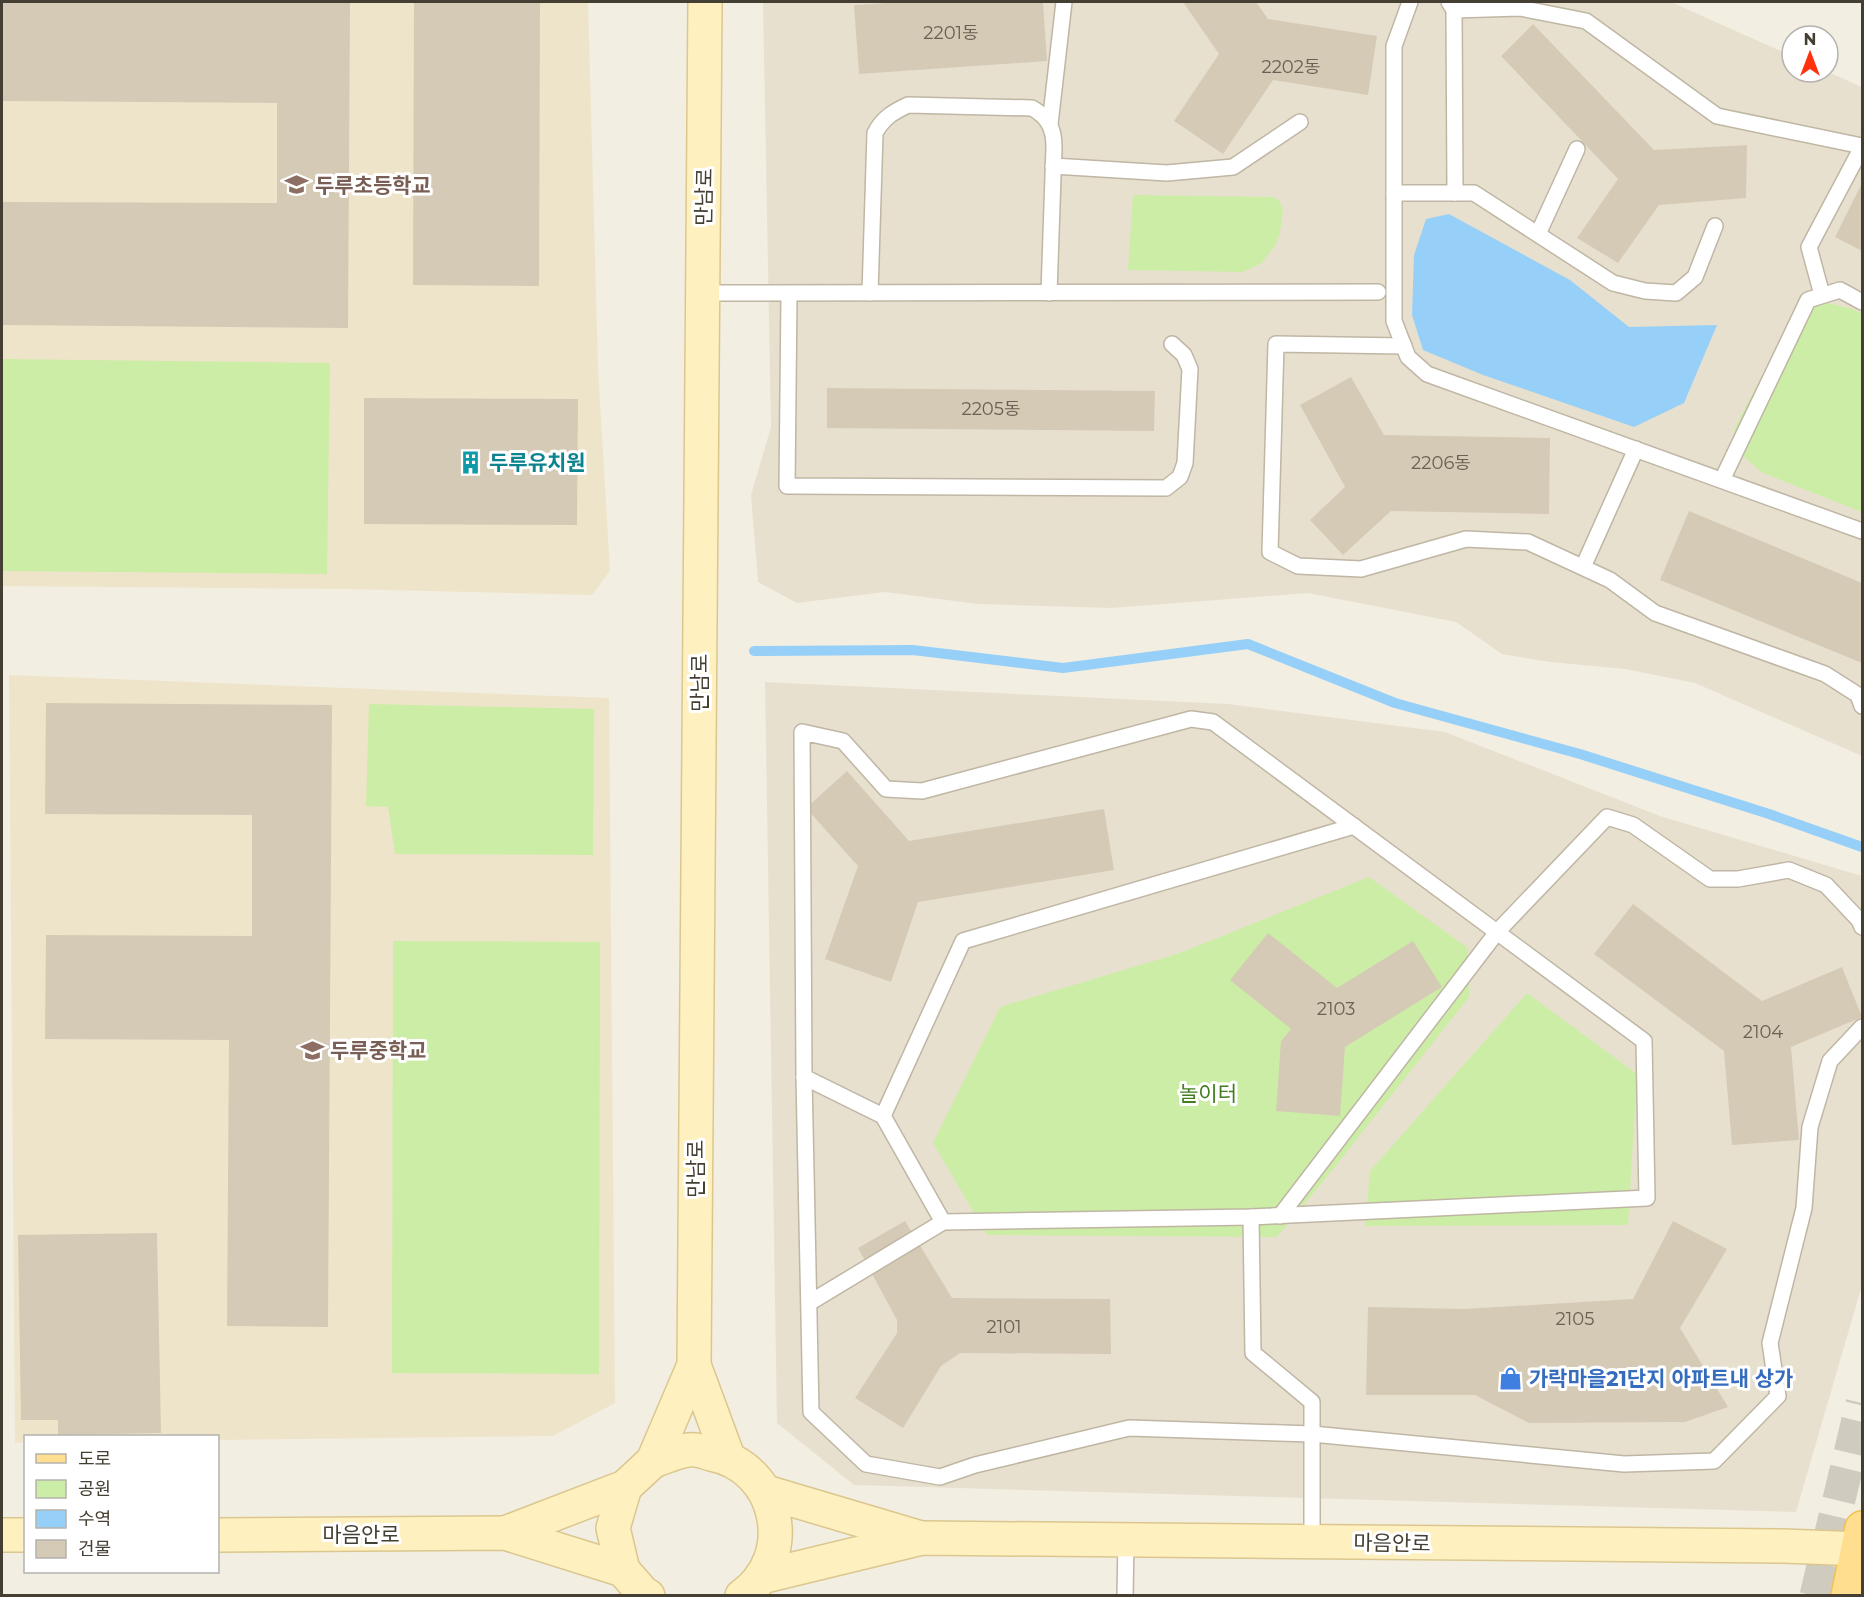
<svg xmlns="http://www.w3.org/2000/svg" width="1864" height="1597" font-family="Montserrat,'Noto Sans KR',sans-serif">
	<rect width="100%" height="100%" fill="#f3eee2"/>
	<g fill="#e8e0cf">
		<polygon points="763,2 1671,2 1792,56 1792,72 1828,72 1862,87 1862,756 1695,683 1625,669 1550,662 1502,654 1456,622 1308,593 1112,608 978,604 885,592 797,603 758,582 751,495 771,427"/>
		<polygon points="765,682 1228,704 1445,732 1660,816 1862,876 1862,1285 1796,1512 854,1485 777,1423"/>
	</g>
	<g fill="#eee4ca">
		<polygon points="2,2 588,2 598,368 610,571 592,595 346,589 2,586"/>
		<polygon points="9,675 609,698 615,1403 553,1436 218,1440 218,1436 26,1436 25,1442 15,1443"/>
	</g>
	<g fill="#cceda5">
		<polygon points="1133,195 1274,197 1280,202 1283,211 1280,232 1276,244 1262,263 1243,272 1128,270"/>
		<polygon points="1823,302 1853,309 1862,314 1862,512 1763,473 1738,452 1734,429 1785,332 1806,310"/>
		<polygon points="2,359 330,363 327,574 2,571"/>
		<polygon points="369,704 594,709 593,855 395,854 388,807 366,806"/>
		<polygon points="1369,877 1468,948 1469,997 1334,1168 1277,1237 987,1235 933,1143 1000,1007 1180,953"/>
		<polygon points="393,941 600,942 599,1374 392,1373"/>
		<polygon points="1527,993 1637,1074 1628,1225 1365,1226 1370,1171"/>
	</g>
	<polygon fill="#96d0f8" points="1449,214 1570,280 1629,327 1717,325 1684,403 1634,427 1483,375 1423,350 1412,315 1414,255 1426,219"/>
	<g fill="none" stroke-linecap="round" stroke-linejoin="round">
		<polyline stroke="#96d0f8" stroke-width="10" points="754,651 913,650 1063,668 1248,644 1395,703 1580,754 1769,814 1862,847"/>
	</g>
	<g fill="#d5cab6">
		<polygon points="2,2 350,2 348,328 3,325 3,202 277,203 277,103 2,101"/>
		<polygon points="414,2 540,2 539,286 413,285"/>
		<polygon points="907,2 1043,2 1047,61 859,74 854,5"/>
		<polygon points="1183,2 1256,2 1268,19 1377,36 1368,95 1273,80 1223,154 1174,121 1219,54"/>
		<polygon points="1533,24 1654,150 1747,145 1746,198 1659,205 1618,263 1577,238 1618,179 1501,56"/>
		<polygon points="1862,183 1862,251 1835,237"/>
		<polygon points="1351,377 1384,435 1550,438 1549,514 1391,511 1343,555 1310,520 1345,487 1300,405"/>
		<polygon points="827,388 1155,391 1154,431 827,428"/>
		<polygon points="364,398 578,399 577,525 364,524"/>
		<polygon points="1689,511 1862,583 1862,663 1660,580"/>
		<polygon points="46,703 332,705 328,1327 227,1326 229,1040 45,1039 46,935 252,936 252,815 45,814"/>
		<polygon points="847,771 909,841 1104,809 1114,870 918,902 891,982 825,959 858,866 806,808"/>
		<polygon points="1633,904 1762,1001 1842,967 1862,1017 1791,1047 1799,1140 1732,1145 1724,1051 1594,954"/>
		<polygon points="1268,933 1337,988 1413,941 1442,987 1345,1047 1340,1116 1276,1111 1281,1041 1291,1029 1230,980"/>
		<polygon points="905,1221 952,1298 1110,1299 1111,1354 960,1353 941,1366 903,1428 855,1398 897,1333 897,1320 858,1248"/>
		<polygon points="1673,1221 1727,1249 1680,1328 1728,1407 1685,1422 1529,1423 1475,1395 1366,1395 1368,1307 1465,1309 1633,1299"/>
		<polygon points="157,1233 161,1433 58,1435 58,1420 21,1420 18,1235"/>
	</g>
	<g fill="none" stroke-linecap="round" stroke-linejoin="round">
		<polyline stroke="#d0cbbf" stroke-width="33" stroke-dasharray="33 16" stroke-linecap="butt" points="1816,1596 1862,1403"/>
		<defs>
			<g id="lane">
				<polyline points="1410,2 1394,46 1394,321 1408,357 1427,374 1862,531"/>
				<polyline points="1449,2 1454,10 1455,193"/>
				<polyline points="1454,10 1520,8 1586,21 1717,116 1862,146"/>
				<polyline points="1050,124 1064,2"/>
				<polyline points="1053,166 1167,173 1233,167 1300,122"/>
				<polyline points="1394,193 1474,193 1613,283 1645,291 1676,293 1695,277 1715,226"/>
				<polyline points="1538,234 1577,149"/>
				<polyline points="703,293 1378,292"/>
				<path d="M870,293l5,-160c8,-15 18,-21 33,-28l124,3c16,9 22,20 22,39l-5,146"/>
				<polyline points="789,295 787,486 1166,488 1180,477 1185,463 1190,369 1184,355 1172,344"/>
				<polyline points="1822,295 1809,247 1862,147"/>
				<polyline points="1404,346 1276,344 1270,552 1298,566 1361,569 1466,539 1528,542 1610,580 1655,613 1825,674 1858,695 1862,706"/>
				<polyline points="1722,480 1808,300 1840,290 1862,302"/>
				<polyline points="1583,567 1636,449"/>
				<polyline points="804,1077 883,1116 943,1222"/>
				<polyline points="883,1116 963,941 1354,826"/>
				<polyline points="1280,1216 1497,932 1607,817 1633,825 1710,879 1738,879 1789,870 1826,885 1859,920 1862,927"/>
				<polyline points="1251,1217 1253,1353 1312,1402 1312,1542"/>
				<polyline points="809,1303 943,1222 1251,1217 1647,1198 1644,1041 1213,722 1191,719 922,791 886,789 843,741 802,732 804,1077 811,1412 866,1464 940,1477 975,1465 1129,1428 1312,1434 1624,1464 1714,1461 1778,1396 1770,1343 1804,1208 1810,1127 1830,1061 1862,1027"/>
				<polyline points="1125,1596 1126,1540"/>
			</g>
			<g id="secondary">
				<polyline points="705,2 694,1365 728,1457"/>
				<path d="M653,1461c12,-4 24,-10 36,-11 7,-1 16,2 22,4 69,13 87,103 31,142"/>
				<polyline points="625,1487 613,1528 623,1570 643,1593 648,1596"/>
				<polyline points="766,1492 921,1538"/>
				<polyline points="505,1533 625,1487 653,1461 694,1365"/>
				<polyline points="2,1535 26,1535"/>
				<polyline points="218,1535 505,1533 623,1570"/>
				<polyline points="761,1577 922,1538 1783,1546 1862,1549"/>
			</g>
			<polyline id="primary" points="1848,1596 1862,1528"/>
		</defs>
		<use href="#lane" stroke="#bfb6a4" stroke-width="18"/>
		<use href="#secondary" stroke="#dbc78e" stroke-width="36"/>
		<use href="#primary" stroke="#f1c252" stroke-width="36"/>
		<use href="#lane" stroke="#fff" stroke-width="15"/>
		<use href="#secondary" stroke="#fff0c0" stroke-width="33"/>
		<use href="#primary" stroke="#ffdf8f" stroke-width="33"/>
	</g>
	<defs>
		<symbol id="school-bare" viewBox="-9 -9 18 18"><path d="M0-5L7-2L0 1L-7-2ZM-4 1L0 2.5L4 1V4Q0 6-4 4Z" fill="#8d6e63" stroke="#fff" stroke-width="2.5" paint-order="stroke"/></symbol>
		<symbol id="building-bare" viewBox="-9 -9 18 18"><path d="M-4-6H4V6H1V3H-1V6H-4ZM-2.5-4.3h1.7v1.8h-1.7ZM.8-4.3h1.7v1.8H.8ZM-2.5-1h1.7V.8h-1.7ZM.8-1h1.7V.8H.8Z" fill="#0f9aa8" stroke="#fff" stroke-width="2.5" paint-order="stroke"/></symbol>
		<symbol id="shop-bare" viewBox="-9 -9 18 18"><path d="M-5-2.5h2.3a2.7 3.5 0 0 1 5.4 0H5L5.5 6h-11ZM-1.5-2.5h3a1.5 2.3 0 0 0-3 0Z" fill="#3f7fe0" stroke="#fff" stroke-width="2.5" paint-order="stroke"/></symbol>
	</defs>
	<g fill-rule="evenodd">
		<use href="#school-bare" x="280" y="168" width="33" height="33"/>
		<use href="#building-bare" x="454" y="446" width="33" height="33"/>
		<use href="#school-bare" x="296" y="1034" width="33" height="33"/>
		<use href="#shop-bare" x="1494" y="1362" width="33" height="33"/>
	</g>
	<g text-anchor="middle" dominant-baseline="central" stroke-width="6" stroke-linejoin="round" paint-order="stroke">
		<g font-size="18" fill="#696153">
			<text x="951" y="33">2201동</text>
			<text x="1291" y="67">2202동</text>
			<text x="991" y="409">2205동</text>
			<text x="1441" y="463">2206동</text>
			<text x="1336" y="1009">2103</text>
			<text x="1763" y="1032">2104</text>
			<text x="1575" y="1319">2105</text>
			<text x="1004" y="1327">2101</text>
		</g>
		<g font-size="21" font-weight="bold" fill="#785e54" stroke="#fff" text-anchor="start">
			<text x="315" y="185">두루초등학교</text>
			<text x="330" y="1050">두루중학교</text>
		</g>
		<g font-size="21" fill="#453e32" stroke="#fff">
			<text transform="translate(704 197) rotate(-89)">만남로</text>
			<text transform="translate(699 683) rotate(-90)">만남로</text>
			<text transform="translate(695 1169) rotate(-90)">만남로</text>
			<text x="361" y="1534">마음안로</text>
			<text transform="translate(1392 1543) rotate(1)">마음안로</text>
		</g>
		<g font-size="21" font-weight="bold" fill="#0d838f" stroke="#fff" text-anchor="start">
			<text x="489" y="462">두루유치원</text>
		</g>
		<g font-size="21" fill="#437d1f" stroke="#fff">
			<text x="1208" y="1093">놀이터</text>
		</g>
		<g font-size="21" font-weight="bold" fill="#366cbe" stroke="#fff" text-anchor="start">
			<text x="1529" y="1378">가락마을21단지 아파트내 상가</text>
		</g>
	</g>
	<rect width="1864" height="1597" fill="none" stroke="#453e32" stroke-width="6"/>
	<rect x="24" y="1435" width="195" height="138" fill="#ffffff" stroke="#b5b2ad" stroke-width="1.5"/>
	<rect x="36" y="1454" width="30" height="9" fill="#ffdf8f" stroke="#b5b2ad" stroke-width="1.5"/>
	<text x="78" y="1465" font-size="18" fill="#453e32">도로</text>
	<rect x="36" y="1480" width="30" height="18" fill="#cceda5" stroke="#b5b2ad" stroke-width="1.5"/>
	<text x="78" y="1495" font-size="18" fill="#453e32">공원</text>
	<rect x="36" y="1510" width="30" height="18" fill="#96d0f8" stroke="#b5b2ad" stroke-width="1.5"/>
	<text x="78" y="1525" font-size="18" fill="#453e32">수역</text>
	<rect x="36" y="1540" width="30" height="18" fill="#d5cab6" stroke="#b5b2ad" stroke-width="1.5"/>
	<text x="78" y="1555" font-size="18" fill="#453e32">건물</text>
	<g transform="translate(1810 54)"><circle r="28" fill="#ffffff" stroke="#b5b2ad" stroke-width="1.5"/>
	<path d="M0-4.5L10 22L0 15L-10 22Z" fill="#ff320d"/>
	<text y="-9" font-size="16" font-weight="bold" text-anchor="middle" fill="#453e32">N</text>
	</g>
</svg>
